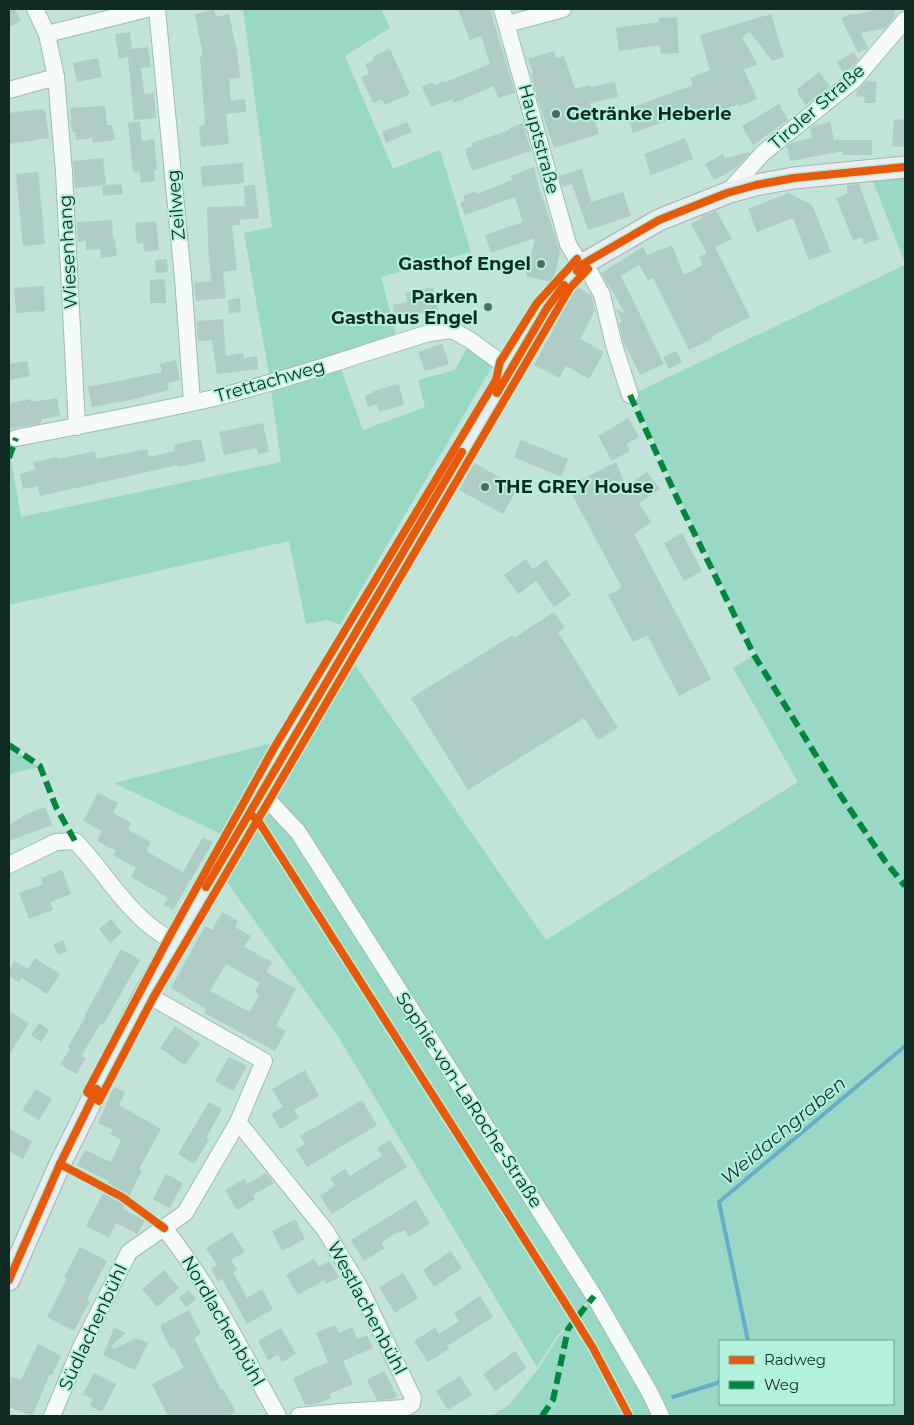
<svg xmlns="http://www.w3.org/2000/svg" width="914" height="1425" font-family="Montserrat,sans-serif">
  <style>
    .green { fill: #99d8c5; fill-rule: evenodd }
    .lines { fill: none; stroke-linecap: round; stroke-linejoin: round }
    .stream { stroke: #64aec8; stroke-width: 4 }
    .building { fill: #afccc6; fill-rule: evenodd }
    .minor-casing { stroke: #a0bbb3; stroke-width: 18 }
    .major-casing { stroke: #a3b2b6; stroke-width: 23 }
    .minor { stroke: #f6fbf9; stroke-width: 16 }
    .major { stroke: #eaeef2; stroke-width: 21 }
    .quiet { stroke: #00873e; stroke-width: 6; stroke-dasharray: 12 6; stroke-linecap: butt }
    .cycleway-casing { stroke: #b2f2dd; stroke-width: 11 }
    .cycleway { stroke: #e8590c; stroke-width: 8 }
    .poi-dot { fill: #4e6b62; stroke: #b2f2dd; stroke-width: 2 }
    .labels { text-anchor: middle; stroke-width: 4; stroke-linejoin: round; paint-order: stroke }
    .street-label { font-size: 18px; fill: #102b23; stroke: #b2f2dd }
    .poi-label { font-size: 18px; font-weight: bold; fill: #102b23; stroke: #b2f2dd; text-anchor: start }
    .water-label { font-size: 19px; font-style: italic; fill: #1c313b; stroke: #b2f2dd }
  </style>
  <rect width="100%" height="100%" fill="#c1e3d8"/>
  <g class="green">
    <path d="M243 9H381L390 28 345 56 393 169 440 150 471 252 381 277 397 338 270 379 244 233 272 227Z"/>
    <path d="M905 172V263L870 174Z"/>
    <path d="M905 265V1416H667L273 799 353 662 546 940 798 782 733 668 756 654 679 497 633 394ZM720 1341H893V1404H720Z"/>
    <path d="M469 345 496 360 340 625 327 620 306 624 289 541 9 605V449L21 517 281 462 271 388 340 366 363 430 425 407 418 380 455 370Z"/>
    <path d="M273 743 223 835 114 783Z"/>
    <path d="M9 746 39 767 9 774Z"/>
    <path d="M268 807 294 834 590 1298 575 1317 260 820Z"/>
    <path d="M258 824 425 1084 574 1319 555 1338 537 1367 339 1038 224 878Z"/>
    <path d="M591 1300 655 1416H631L576 1319Z"/>
    <path d="M575 1320 628 1416H482L493 1415 509 1405 539 1368 557 1339Z"/>
  </g>
  <g class="lines">
    <g class="stream">
      <path d="M748 1341 719 1202 905 1046"/>
      <path d="M673 1397 720 1382"/>
    </g>
  </g>
  <g class="building">
    <path d="M9 9H15L21 21 9 27Z"/>
    <path d="M458 9H490L515 93 498 98 494 86 454 103 452 99 431 107 422 87 433 82 434 85 445 81 446 82 490 64 481 36 470 40Z"/>
    <path d="M881 9H894L895 16 885 28 861 33 868 48 858 53 841 18 851 14 852 15Z"/>
    <path d="M214 10 216 17 229 14 237 52 240 78 229 79 231 101 245 99 246 112 226 114 229 144 201 147 199 126 205 125 200 56H203L195 14Z"/>
    <path d="M771 14 784 57 772 61 750 32 742 37 758 65 744 69 757 99 739 106 738 104 706 117 702 108 633 133 625 110 693 85 690 78 710 70 700 35Z"/>
    <path d="M677 17 679 53 661 54 660 45 619 51 616 28 659 22V18Z"/>
    <path d="M130 32 132 49 148 47 151 67 141 68 144 94 154 93 156 118 134 120 128 57 119 59 115 34Z"/>
    <path d="M390 49 410 94 385 105 382 99 373 103 361 77 369 74 365 64 374 60 373 56Z"/>
    <path d="M554 51 556 58 564 56 575 89 590 85 591 87 615 82 618 97 590 103 599 134 554 148 537 98 531 74 533 73 528 59Z"/>
    <path d="M854 52 858 60 851 68 843 72 837 62Z"/>
    <path d="M98 58 102 77 77 82 73 63Z"/>
    <path d="M819 72 829 85V87L806 105 798 94 799 93 797 89Z"/>
    <path d="M866 81 877 82 875 103H864L865 97 856 96 857 91Z"/>
    <path d="M779 104 788 120 753 145 742 126Z"/>
    <path d="M105 106 107 125H112L115 140 93 143 92 138 76 140 75 132H72L70 108Z"/>
    <path d="M41 109 45 110 49 138 9 144V113Z"/>
    <path d="M894 119 905 120V147L892 146Z"/>
    <path d="M140 121 142 141 154 139 157 169 154 170 155 181 141 183 140 171 133 172 128 123Z"/>
    <path d="M407 122 412 132 386 143 382 132Z"/>
    <path d="M830 122 834 140H872V155H843V151L790 161 787 146 793 142 812 138 810 128 813 126Z"/>
    <path d="M523 123 531 151 472 171 465 149 473 146 471 143 510 130 509 128Z"/>
    <path d="M685 138 693 159 651 175 644 154Z"/>
    <path d="M751 152 736 168 714 180 705 164 723 154 725 158Z"/>
    <path d="M103 158 106 185 75 188 73 161Z"/>
    <path d="M243 163 244 183 202 187 201 166Z"/>
    <path d="M534 167 542 199 543 198 560 252 554 279 551 282 526 276 535 238 491 253 485 235 523 222 515 197 465 215 460 203 465 201 463 196 475 191 476 194 512 180 511 176Z"/>
    <path d="M582 169 591 202 623 192 631 216 588 230 572 184 562 187 559 176Z"/>
    <path d="M38 172 45 244 23 246 16 174Z"/>
    <path d="M121 184 123 194 103 196 102 186Z"/>
    <path d="M859 184 879 239 864 244 862 237 853 240 836 198 847 194V185Z"/>
    <path d="M255 185 259 218 240 220V225H232L237 270 223 272 226 298 196 301 194 283 211 281 208 244 207 207 245 206 244 186Z"/>
    <path d="M789 193 812 205 831 252 809 260 793 218 757 232 748 209Z"/>
    <path d="M716 211 732 239 715 247 750 317 712 336 713 338 689 350 653 278 648 280 639 265 621 276 664 364 640 375 623 341 619 323 622 321 616 309 625 313 601 273 643 247 647 255 672 245 684 275 703 265 699 257 707 253 691 224 702 218V216Z"/>
    <path d="M112 220 113 239H115L117 256 101 258 100 249 86 250V241L78 242 77 222Z"/>
    <path d="M156 221 159 250 144 252 143 243 137 244 135 223Z"/>
    <path d="M167 259 168 272 156 273 155 260Z"/>
    <path d="M165 279 166 303H150V280Z"/>
    <path d="M44 286 45 311 16 313 14 288Z"/>
    <path d="M433 287 438 310 395 318 393 305 407 302 405 293Z"/>
    <path d="M578 288 591 295 595 310 580 339 604 352 589 379 566 366 559 378 534 365 570 298Z"/>
    <path d="M240 298 241 312 229 313 228 300Z"/>
    <path d="M223 319 226 356 243 353 244 358 257 356 258 369 217 374 212 340 198 341 197 321Z"/>
    <path d="M442 344 449 364 425 371 418 352Z"/>
    <path d="M676 351 682 362 669 369 663 357Z"/>
    <path d="M176 360 180 380 167 383 169 390 130 400 92 407 88 387 162 372 160 364Z"/>
    <path d="M27 361 30 376 9 380V364Z"/>
    <path d="M399 384 404 405 379 412 377 404 368 407 365 396 374 393 373 391Z"/>
    <path d="M57 398 60 416 41 419V423L9 429V403L31 399V402Z"/>
    <path d="M628 418 639 437 626 444 630 451 612 461 598 436Z"/>
    <path d="M263 423 269 452 258 454 257 448 224 455 219 432Z"/>
    <path d="M201 439 206 461 179 467 178 465 40 496 38 486 23 489 20 474 35 470 33 462 57 457 58 459 95 451 96 459 147 449 149 457 175 451 174 445Z"/>
    <path d="M521 440 568 459 561 477 514 457Z"/>
    <path d="M616 462 626 486 647 472 660 489 639 504 651 522 634 534 711 679 679 696 647 635 633 642 608 595 622 588 568 487Z"/>
    <path d="M474 463 518 487 503 514 459 490Z"/>
    <path d="M682 533 702 571 684 581 664 543Z"/>
    <path d="M526 559 533 569 546 560 571 595 554 607 536 581 518 594 504 575Z"/>
    <path d="M554 612 565 628 558 632 618 728 598 740 584 718 468 790 411 698 513 635 514 638Z"/>
    <path d="M98 793 118 803 113 813 131 823 128 830 151 842 146 851 183 872 203 837 213 842 173 910 164 905 168 898 131 877 136 868 113 855 116 851 97 841 102 831 83 821Z"/>
    <path d="M45 807 52 825 9 841V824L22 818V816Z"/>
    <path d="M62 870 71 894 50 902 53 910 29 919 19 893 43 884 41 878Z"/>
    <path d="M222 912 238 921 235 927 251 936 244 947 272 962 266 972 296 989 276 1026 286 1031 275 1051 204 1013 206 1009 171 988 205 926 212 930ZM226 964 260 983 255 992 259 995 250 1012 210 991Z"/>
    <path d="M111 919 122 933 110 943 99 929Z"/>
    <path d="M63 940 67 951 58 955 53 944Z"/>
    <path d="M121 949 140 960 103 1025 101 1023 81 1056 86 1058 76 1074 60 1064 70 1049 68 1047 86 1016 85 1015Z"/>
    <path d="M35 958 60 974 47 994 22 978 19 982 9 976V970L14 961 28 969Z"/>
    <path d="M9 1011 29 1023 9 1055Z"/>
    <path d="M39 1023 49 1030 41 1042 31 1035Z"/>
    <path d="M175 1026 200 1043 185 1065 160 1048Z"/>
    <path d="M229 1057 247 1066 233 1091 215 1081Z"/>
    <path d="M305 1070 319 1096 294 1110 299 1118 280 1129 271 1114 283 1107 272 1089Z"/>
    <path d="M114 1087 125 1092 119 1105 161 1129 139 1169 142 1170 123 1209 145 1221 137 1234 116 1223 109 1238 86 1226 109 1181 77 1165 85 1150 111 1162 121 1140 110 1134 113 1130 98 1123Z"/>
    <path d="M36 1089 52 1099 39 1120 22 1110Z"/>
    <path d="M362 1100 377 1125 307 1167 296 1150 305 1144 300 1136Z"/>
    <path d="M209 1102 222 1109 206 1138 209 1140 194 1164 178 1154Z"/>
    <path d="M9 1129 32 1141 23 1159 9 1151Z"/>
    <path d="M390 1140 407 1167 332 1214 320 1196 335 1186 330 1178 345 1169 350 1176 382 1156 377 1148Z"/>
    <path d="M266 1173 274 1183 253 1195 255 1199 237 1210 225 1190 244 1179 247 1184Z"/>
    <path d="M166 1174 183 1183 170 1208 153 1199Z"/>
    <path d="M416 1200 430 1224 409 1237 405 1230 399 1233 398 1232 383 1241 382 1244 385 1248 364 1261 351 1240Z"/>
    <path d="M295 1219 305 1239 282 1251 272 1231Z"/>
    <path d="M232 1232 245 1252 231 1260 237 1270 233 1272 247 1298 262 1289 273 1309 247 1324 222 1279 218 1281 211 1269 217 1265 206 1248Z"/>
    <path d="M80 1247 107 1261 87 1299 90 1301 74 1331 47 1317 67 1279 64 1277Z"/>
    <path d="M451 1251 462 1268 434 1287 423 1270Z"/>
    <path d="M314 1259 319 1267 329 1261 339 1277 326 1284 324 1280 298 1295 286 1275Z"/>
    <path d="M164 1270 179 1288 157 1307 142 1289Z"/>
    <path d="M403 1273 418 1298 395 1313 379 1287Z"/>
    <path d="M189 1290 196 1299 186 1307 179 1298Z"/>
    <path d="M480 1296 493 1317 447 1346 449 1349 428 1362 414 1341 435 1328 439 1334 459 1321 454 1313Z"/>
    <path d="M189 1310 201 1334 194 1338 221 1390 223 1389 236 1412 227 1416H168L152 1384 184 1368 174 1348 171 1349 161 1329V1325Z"/>
    <path d="M335 1325 339 1333 352 1327 357 1339 367 1335 373 1348 343 1361 353 1384 329 1394 331 1398 317 1404 305 1405 293 1378 328 1362 316 1333Z"/>
    <path d="M114 1328 126 1333 111 1346 114 1349 136 1338 148 1343 135 1370 103 1355Z"/>
    <path d="M281 1328 296 1354 282 1362 278 1355 268 1360 258 1341Z"/>
    <path d="M38 1344 61 1356 52 1375 50 1374 32 1416 9 1407V1387L12 1377 21 1380Z"/>
    <path d="M515 1351 527 1368 495 1391 483 1374Z"/>
    <path d="M384 1371 397 1396 392 1399 377 1400 367 1380Z"/>
    <path d="M94 1373 116 1384 102 1412 90 1406 93 1399 83 1394Z"/>
    <path d="M460 1376 472 1395 448 1410 436 1391Z"/>
  </g>
  <g class="lines">
    <g class="minor-casing">
      <g id="minor">
        <path d="M157 9 183 278 192 402"/>
        <path d="M502 9 568 244 577 259 588 269 602 295 614 345 630 395"/>
        <path d="M507 24 563 9"/>
        <path d="M47 34 147 9"/>
        <path d="M56 77 64 172 77 427"/>
        <path d="M9 90 56 77 47 34 35 9"/>
        <path d="M727 193 763 153 854 80 905 20"/>
        <path d="M16 438C82 425 148 413 214 398 287 380 357 355 429 333L452 330 470 340 500 362 512 367"/>
        <path d="M260 796 269 801 298 832 594 1296 650 1393 661 1416"/>
        <path d="M9 865 56 842 75 841C97 863 113 890 135 912 146 924 160 934 174 942"/>
        <path d="M238 1122 325 1230 359 1286 413 1398 412 1404 405 1408 341 1412 299 1416"/>
        <path d="M164 1228C210 1285 242 1352 278 1416"/>
        <path d="M52 1416 81 1347 129 1252 185 1213 238 1122 264 1061 153 998 144 995"/>
      </g>
    </g>
    <g class="major-casing">
      <path id="major" d="M9 1280 60 1164 144 995 217 868 547 308 563 287 583 264 659 220 727 193 756 185 794 178 905 167"/>
    </g>
    <use href="#minor" class="minor"/>
    <use href="#major" class="major"/>
    <g class="quiet">
      <path d="M630 395 677 498 754 655 843 799 885 861 905 886"/>
      <path d="M9 458 16 438"/>
      <path d="M9 745 40 766 56 807 75 841"/>
      <path d="M542 1416 553 1400 568 1329 594 1296"/>
    </g>
    <g class="cycleway-casing">
      <g id="cycleway">
        <path d="M577 259 537 303 500 362 496 380 274 748 168 939 87 1092 99 1101 153 998 570 288 588 269"/>
        <path d="M577 271 583 264 659 220 727 193 756 185 794 178 905 167"/>
        <path d="M497 393 547 308 564 285"/>
        <path d="M252 816 257 819 565 1303 593 1348 629 1416"/>
        <path d="M206 887 462 452"/>
        <path d="M60 1164 122 1197 164 1228"/>
        <path d="M9 1280 60 1164 97 1089"/>
      </g>
    </g>
    <use href="#cycleway" class="cycleway"/>
  </g>
  <g class="poi-dot">
    <circle cx="556" cy="114" r="5"/>
    <circle cx="541" cy="264" r="5"/>
    <circle cx="488" cy="307" r="5"/>
    <circle cx="485" cy="487" r="5"/>
  </g>
  <g class="labels">
    <g class="street-label">
      <text transform="translate(817 107) rotate(-41)" y="6">Tiroler Straße</text>
      <text transform="translate(539 139) rotate(75)" y="6">Hauptstraße</text>
      <text transform="translate(176 205) rotate(-95)" y="6">Zeilweg</text>
      <text transform="translate(68 252) rotate(-93)" y="6">Wiesenhang</text>
      <text transform="translate(270 381) rotate(-16)" y="6">Trettachweg</text>
      <text transform="translate(469 1100) rotate(57)" y="6">Sophie-von-LaRoche-Straße</text>
      <text transform="translate(367 1308) rotate(62)" y="6">Westlachenbühl</text>
      <text transform="translate(223 1321) rotate(60)" y="6">Nordlachenbühl</text>
      <text transform="translate(93 1327) rotate(-65)" y="6">Südlachenbühl</text>
    </g>
    <g class="poi-label">
      <text x="566" y="120">Getränke Heberle</text>
      <text x="531" y="270" text-anchor="end">Gasthof Engel</text>
      <text x="478" y="303" text-anchor="end">Parken<tspan x="478" dy="21">Gasthaus Engel</tspan></text>
      <text x="495" y="493">THE GREY House</text>
    </g>
    <g class="water-label">
      <text transform="translate(783 1130) rotate(-40)" y="7">Weidachgraben</text>
    </g>
  </g>
  <rect width="914" height="1425" fill="none" stroke="#102b23" stroke-width="20"/>
  <rect x="719" y="1340" width="175" height="65" fill="#b2f2dd" stroke="#71a293"/>
  <rect x="729" y="1356" width="25" height="8" fill="#e8590c" stroke="#71a293"/>
  <text x="764" y="1365" font-size="15" fill="#102b23">Radweg</text>
  <rect x="729" y="1381" width="25" height="8" fill="#00873e" stroke="#71a293"/>
  <text x="764" y="1390" font-size="15" fill="#102b23">Weg</text>
</svg>
